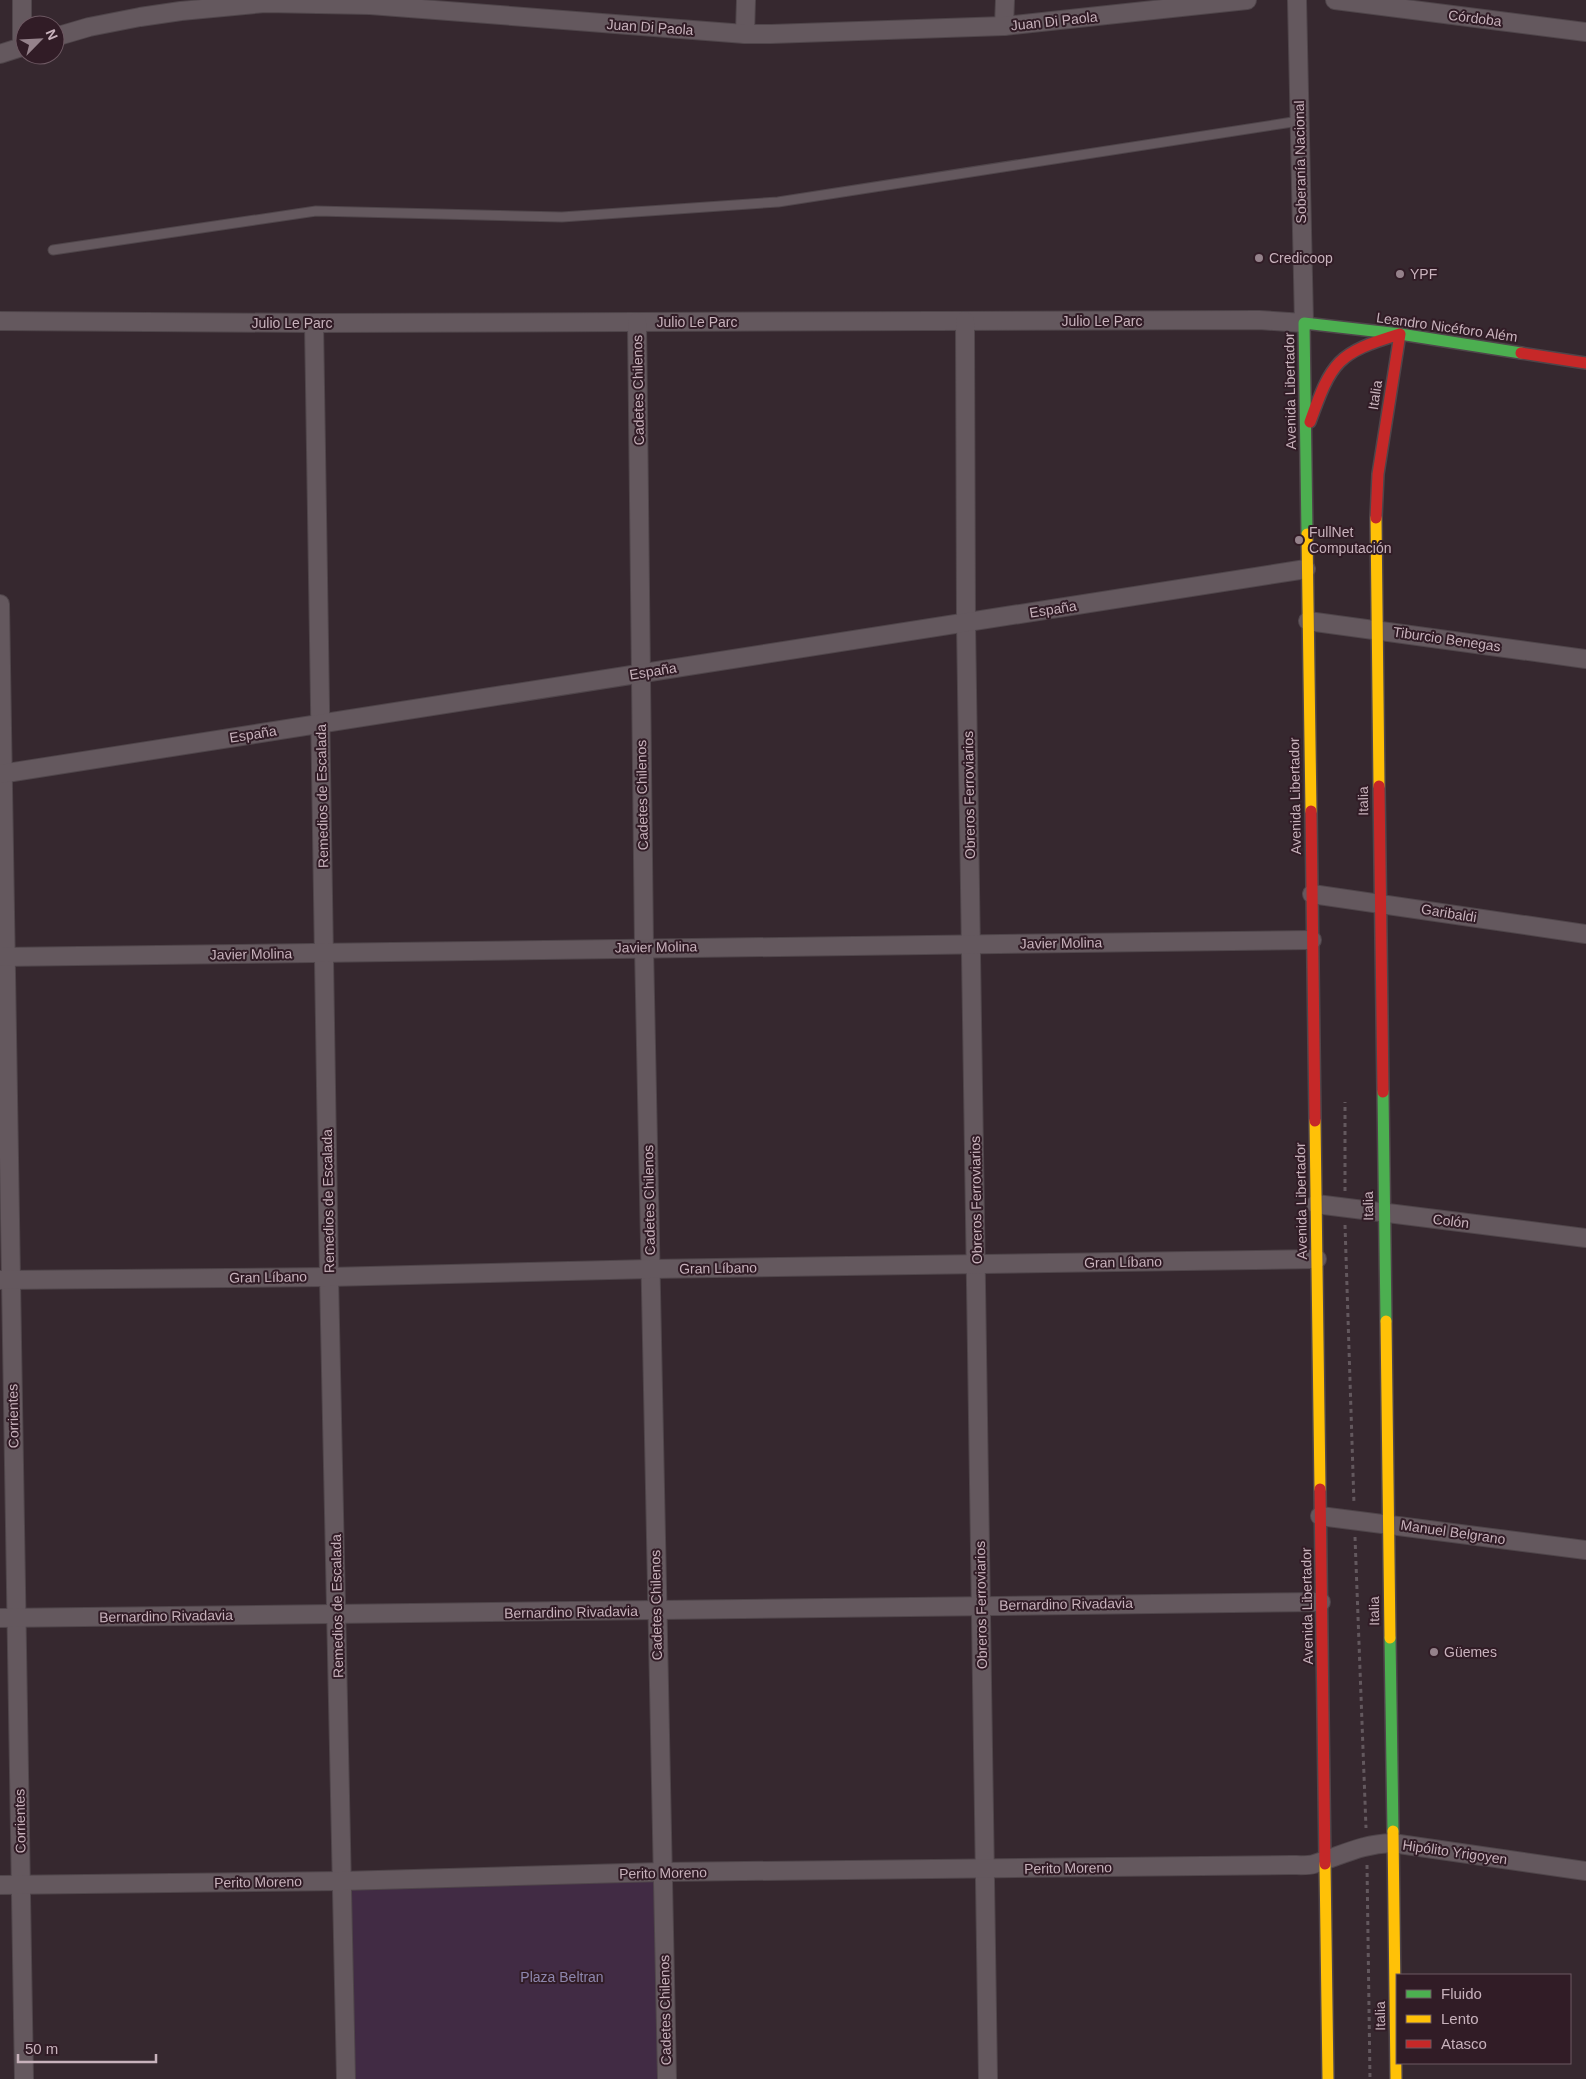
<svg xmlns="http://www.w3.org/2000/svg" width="1586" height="2079" font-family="Arial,sans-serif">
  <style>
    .green { fill: #412b44 }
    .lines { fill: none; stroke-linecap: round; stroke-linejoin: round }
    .lane-casing { stroke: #4f454a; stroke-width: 11 }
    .street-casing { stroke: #4f454a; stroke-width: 20 }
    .fast-casing { stroke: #4f454a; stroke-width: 14 }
    .slow-casing { stroke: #4f454a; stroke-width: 14 }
    .jam-casing { stroke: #4f454a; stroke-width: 14 }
    .path { stroke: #63585e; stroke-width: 3; stroke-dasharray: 4 4; stroke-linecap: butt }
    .lane { stroke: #64585e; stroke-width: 9 }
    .street { stroke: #64585e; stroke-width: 18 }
    .fast { stroke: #4caf50; stroke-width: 11 }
    .slow { stroke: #ffc107; stroke-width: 11 }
    .jam { stroke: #c62828; stroke-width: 11 }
    .poi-dot { fill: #95828b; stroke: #311c26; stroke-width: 2 }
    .labels { text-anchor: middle; stroke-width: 4; stroke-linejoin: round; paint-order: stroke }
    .street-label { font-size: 14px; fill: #c8b2bc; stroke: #311c26 }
    .poi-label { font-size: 14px; fill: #c8b2bc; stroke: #311c26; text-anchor: start }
    .park-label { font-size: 14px; fill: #8d86ad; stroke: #311c26 }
  </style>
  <rect width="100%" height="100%" fill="#36282f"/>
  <path class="green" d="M662 1872 667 2079H346L342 1881Z"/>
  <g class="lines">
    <g class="lane-casing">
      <path id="lane" d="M53 250 316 211 562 217 778 202 1299 121"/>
    </g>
    <g class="street-casing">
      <g id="street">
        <path d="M1335 0 1586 32"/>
        <path d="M1004 26 1005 0"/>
        <path d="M745 34 746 0"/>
        <path d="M55 37 89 27 140 17 181 11 265 3 370 5 745 34H771L1004 26 1247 0"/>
        <path d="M22 47V0"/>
        <path d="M0 54 25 46"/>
        <path d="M0 321 314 323 1259 320 1304 323 1297 0"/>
        <path d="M965 321 966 623 988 2079"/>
        <path d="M637 322 644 947 667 2079"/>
        <path d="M314 323 329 1277 346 2079"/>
        <path d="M0 604 24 2079"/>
        <path d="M1308 621 1586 659"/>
        <path d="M0 774 1306 569"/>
        <path d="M1312 894 1586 934"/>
        <path d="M0 957 1312 940"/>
        <path d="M1316 1204 1586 1238"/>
        <path d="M0 1280 329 1277 650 1269 1317 1259"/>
        <path d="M1320 1516 1586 1550"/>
        <path d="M0 1618 1321 1602"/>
        <path d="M0 1885 342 1881 662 1872 1291 1865C1298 1865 1307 1866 1314 1864 1343 1855 1361 1844 1392 1843L1586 1871"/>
      </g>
    </g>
    <g class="fast-casing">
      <g id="fast">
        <path d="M1307 534 1304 323 1400 334 1521 353"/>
        <path d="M1383 1092 1386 1321"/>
        <path d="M1390 1638 1393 1831"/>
      </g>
    </g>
    <g class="slow-casing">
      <g id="slow">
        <path d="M1376 518 1379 786"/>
        <path d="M1307 534 1311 811"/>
        <path d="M1315 1121 1320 1489"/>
        <path d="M1386 1321 1390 1638"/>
        <path d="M1393 1831 1396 2079"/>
        <path d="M1325 1864 1328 2079"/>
      </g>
    </g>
    <g class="jam-casing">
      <g id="jam">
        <path d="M1521 353 1586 363"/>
        <path d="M1310 422C1332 361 1337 353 1400 334L1378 474 1376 518"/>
        <path d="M1379 786 1383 1092"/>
        <path d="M1311 811 1315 1121"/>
        <path d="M1320 1489 1325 1864"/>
      </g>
    </g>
    <g class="path">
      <path d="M1345 1191V1102"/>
      <path d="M1345 1225 1354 1504"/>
      <path d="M1355 1537 1366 1828"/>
      <path d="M1367 1865 1370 2079"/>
    </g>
    <use href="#lane" class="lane"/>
    <use href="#street" class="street"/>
    <use href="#fast" class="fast"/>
    <use href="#slow" class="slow"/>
    <use href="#jam" class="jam"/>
  </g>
  <g class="poi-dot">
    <circle cx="1259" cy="258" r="5"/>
    <circle cx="1400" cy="274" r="5"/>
    <circle cx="1299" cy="540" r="5"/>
    <circle cx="1434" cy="1652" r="5"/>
  </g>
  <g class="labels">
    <g class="street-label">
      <text transform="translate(1475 18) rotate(7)" y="5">Córdoba</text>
      <text transform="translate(1054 21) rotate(-6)" y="5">Juan Di Paola</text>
      <text transform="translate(650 27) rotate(4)" y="5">Juan Di Paola</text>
      <text transform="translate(1300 162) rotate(-91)" y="5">Soberanía Nacional</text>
      <text x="1102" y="326">Julio Le Parc</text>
      <text x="697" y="327">Julio Le Parc</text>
      <text x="292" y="328">Julio Le Parc</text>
      <text transform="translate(1447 327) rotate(8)" y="5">Leandro Nicéforo Além</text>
      <text transform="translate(638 390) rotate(-91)" y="5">Cadetes Chilenos</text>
      <text transform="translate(1290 391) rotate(-91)" y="5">Avenida Libertador</text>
      <text transform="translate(1375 395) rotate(-81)" y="5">Italia</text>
      <text transform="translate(1053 609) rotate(-9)" y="5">España</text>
      <text transform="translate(1447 639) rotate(8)" y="5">Tiburcio Benegas</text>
      <text transform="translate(653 671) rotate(-9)" y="5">España</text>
      <text transform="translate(253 734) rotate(-9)" y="5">España</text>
      <text transform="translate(642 795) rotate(-91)" y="5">Cadetes Chilenos</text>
      <text transform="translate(969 795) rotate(-91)" y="5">Obreros Ferroviarios</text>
      <text transform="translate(322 796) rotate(-91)" y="5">Remedios de Escalada</text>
      <text transform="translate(1295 796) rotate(-91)" y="5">Avenida Libertador</text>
      <text transform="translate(1363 801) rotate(-91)" y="5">Italia</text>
      <text transform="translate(1449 913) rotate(9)" y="5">Garibaldi</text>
      <text transform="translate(1061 943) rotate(-1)" y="5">Javier Molina</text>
      <text transform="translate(656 947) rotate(-1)" y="5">Javier Molina</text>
      <text transform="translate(251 954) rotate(-1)" y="5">Javier Molina</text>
      <text transform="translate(649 1200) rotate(-91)" y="5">Cadetes Chilenos</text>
      <text transform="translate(976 1200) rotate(-91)" y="5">Obreros Ferroviarios</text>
      <text transform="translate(328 1201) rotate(-91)" y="5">Remedios de Escalada</text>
      <text transform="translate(1301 1201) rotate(-91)" y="5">Avenida Libertador</text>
      <text transform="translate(1368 1206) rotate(-91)" y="5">Italia</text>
      <text transform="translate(1451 1221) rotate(7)" y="5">Colón</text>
      <text transform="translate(1123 1262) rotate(-1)" y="5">Gran Líbano</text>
      <text transform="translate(718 1268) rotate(-1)" y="5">Gran Líbano</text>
      <text transform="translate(268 1277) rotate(-1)" y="5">Gran Líbano</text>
      <text transform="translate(13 1416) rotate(-91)" y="5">Corrientes</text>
      <text transform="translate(1453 1532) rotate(8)" y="5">Manuel Belgrano</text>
      <text transform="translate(1066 1604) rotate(-1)" y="5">Bernardino Rivadavia</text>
      <text transform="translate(656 1605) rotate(-91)" y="5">Cadetes Chilenos</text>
      <text transform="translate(981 1605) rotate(-91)" y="5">Obreros Ferroviarios</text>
      <text transform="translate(337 1606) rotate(-91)" y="5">Remedios de Escalada</text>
      <text transform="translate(1307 1606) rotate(-91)" y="5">Avenida Libertador</text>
      <text transform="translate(1374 1611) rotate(-91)" y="5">Italia</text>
      <text transform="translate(571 1612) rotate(-1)" y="5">Bernardino Rivadavia</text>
      <text transform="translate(166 1616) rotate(-1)" y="5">Bernardino Rivadavia</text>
      <text transform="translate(20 1821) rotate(-91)" y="5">Corrientes</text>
      <text transform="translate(1455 1852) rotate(8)" y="5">Hipólito Yrigoyen</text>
      <text transform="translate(1068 1868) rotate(-1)" y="5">Perito Moreno</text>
      <text transform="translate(663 1873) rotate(-1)" y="5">Perito Moreno</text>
      <text transform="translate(258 1882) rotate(-1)" y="5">Perito Moreno</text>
      <text transform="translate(665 2010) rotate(-91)" y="5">Cadetes Chilenos</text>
      <text transform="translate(1380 2016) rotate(-91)" y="5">Italia</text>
    </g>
    <g class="poi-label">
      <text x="1269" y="263">Credicoop</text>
      <text x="1410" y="279">YPF</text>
      <text x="1309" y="537">FullNet<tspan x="1309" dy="16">Computación</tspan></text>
      <text x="1444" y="1657">Güemes</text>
    </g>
    <g class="park-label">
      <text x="562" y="1982">Plaza Beltran</text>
    </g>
  </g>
  <rect x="1396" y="1974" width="175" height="90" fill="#311c26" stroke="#6d5862"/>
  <rect x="1406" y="1990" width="25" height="8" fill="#4caf50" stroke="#6d5862"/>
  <text x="1441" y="1999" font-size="15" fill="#c8b2bc">Fluido</text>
  <rect x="1406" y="2015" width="25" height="8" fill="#ffc107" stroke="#6d5862"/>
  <text x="1441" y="2024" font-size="15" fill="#c8b2bc">Lento</text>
  <rect x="1406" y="2040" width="25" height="8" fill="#c62828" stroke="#6d5862"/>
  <text x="1441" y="2049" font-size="15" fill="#c8b2bc">Atasco</text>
  <g transform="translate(40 40) rotate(66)"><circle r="24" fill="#311c26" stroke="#6d5862"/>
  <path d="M0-4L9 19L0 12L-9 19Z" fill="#95828b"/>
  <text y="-8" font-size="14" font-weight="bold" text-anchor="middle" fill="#c8b2bc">N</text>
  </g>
  <path d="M18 2054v8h138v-8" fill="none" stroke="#c8b2bc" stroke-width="2.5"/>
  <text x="25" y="2054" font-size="15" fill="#c8b2bc" stroke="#311c26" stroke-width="4" paint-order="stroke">50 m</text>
</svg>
